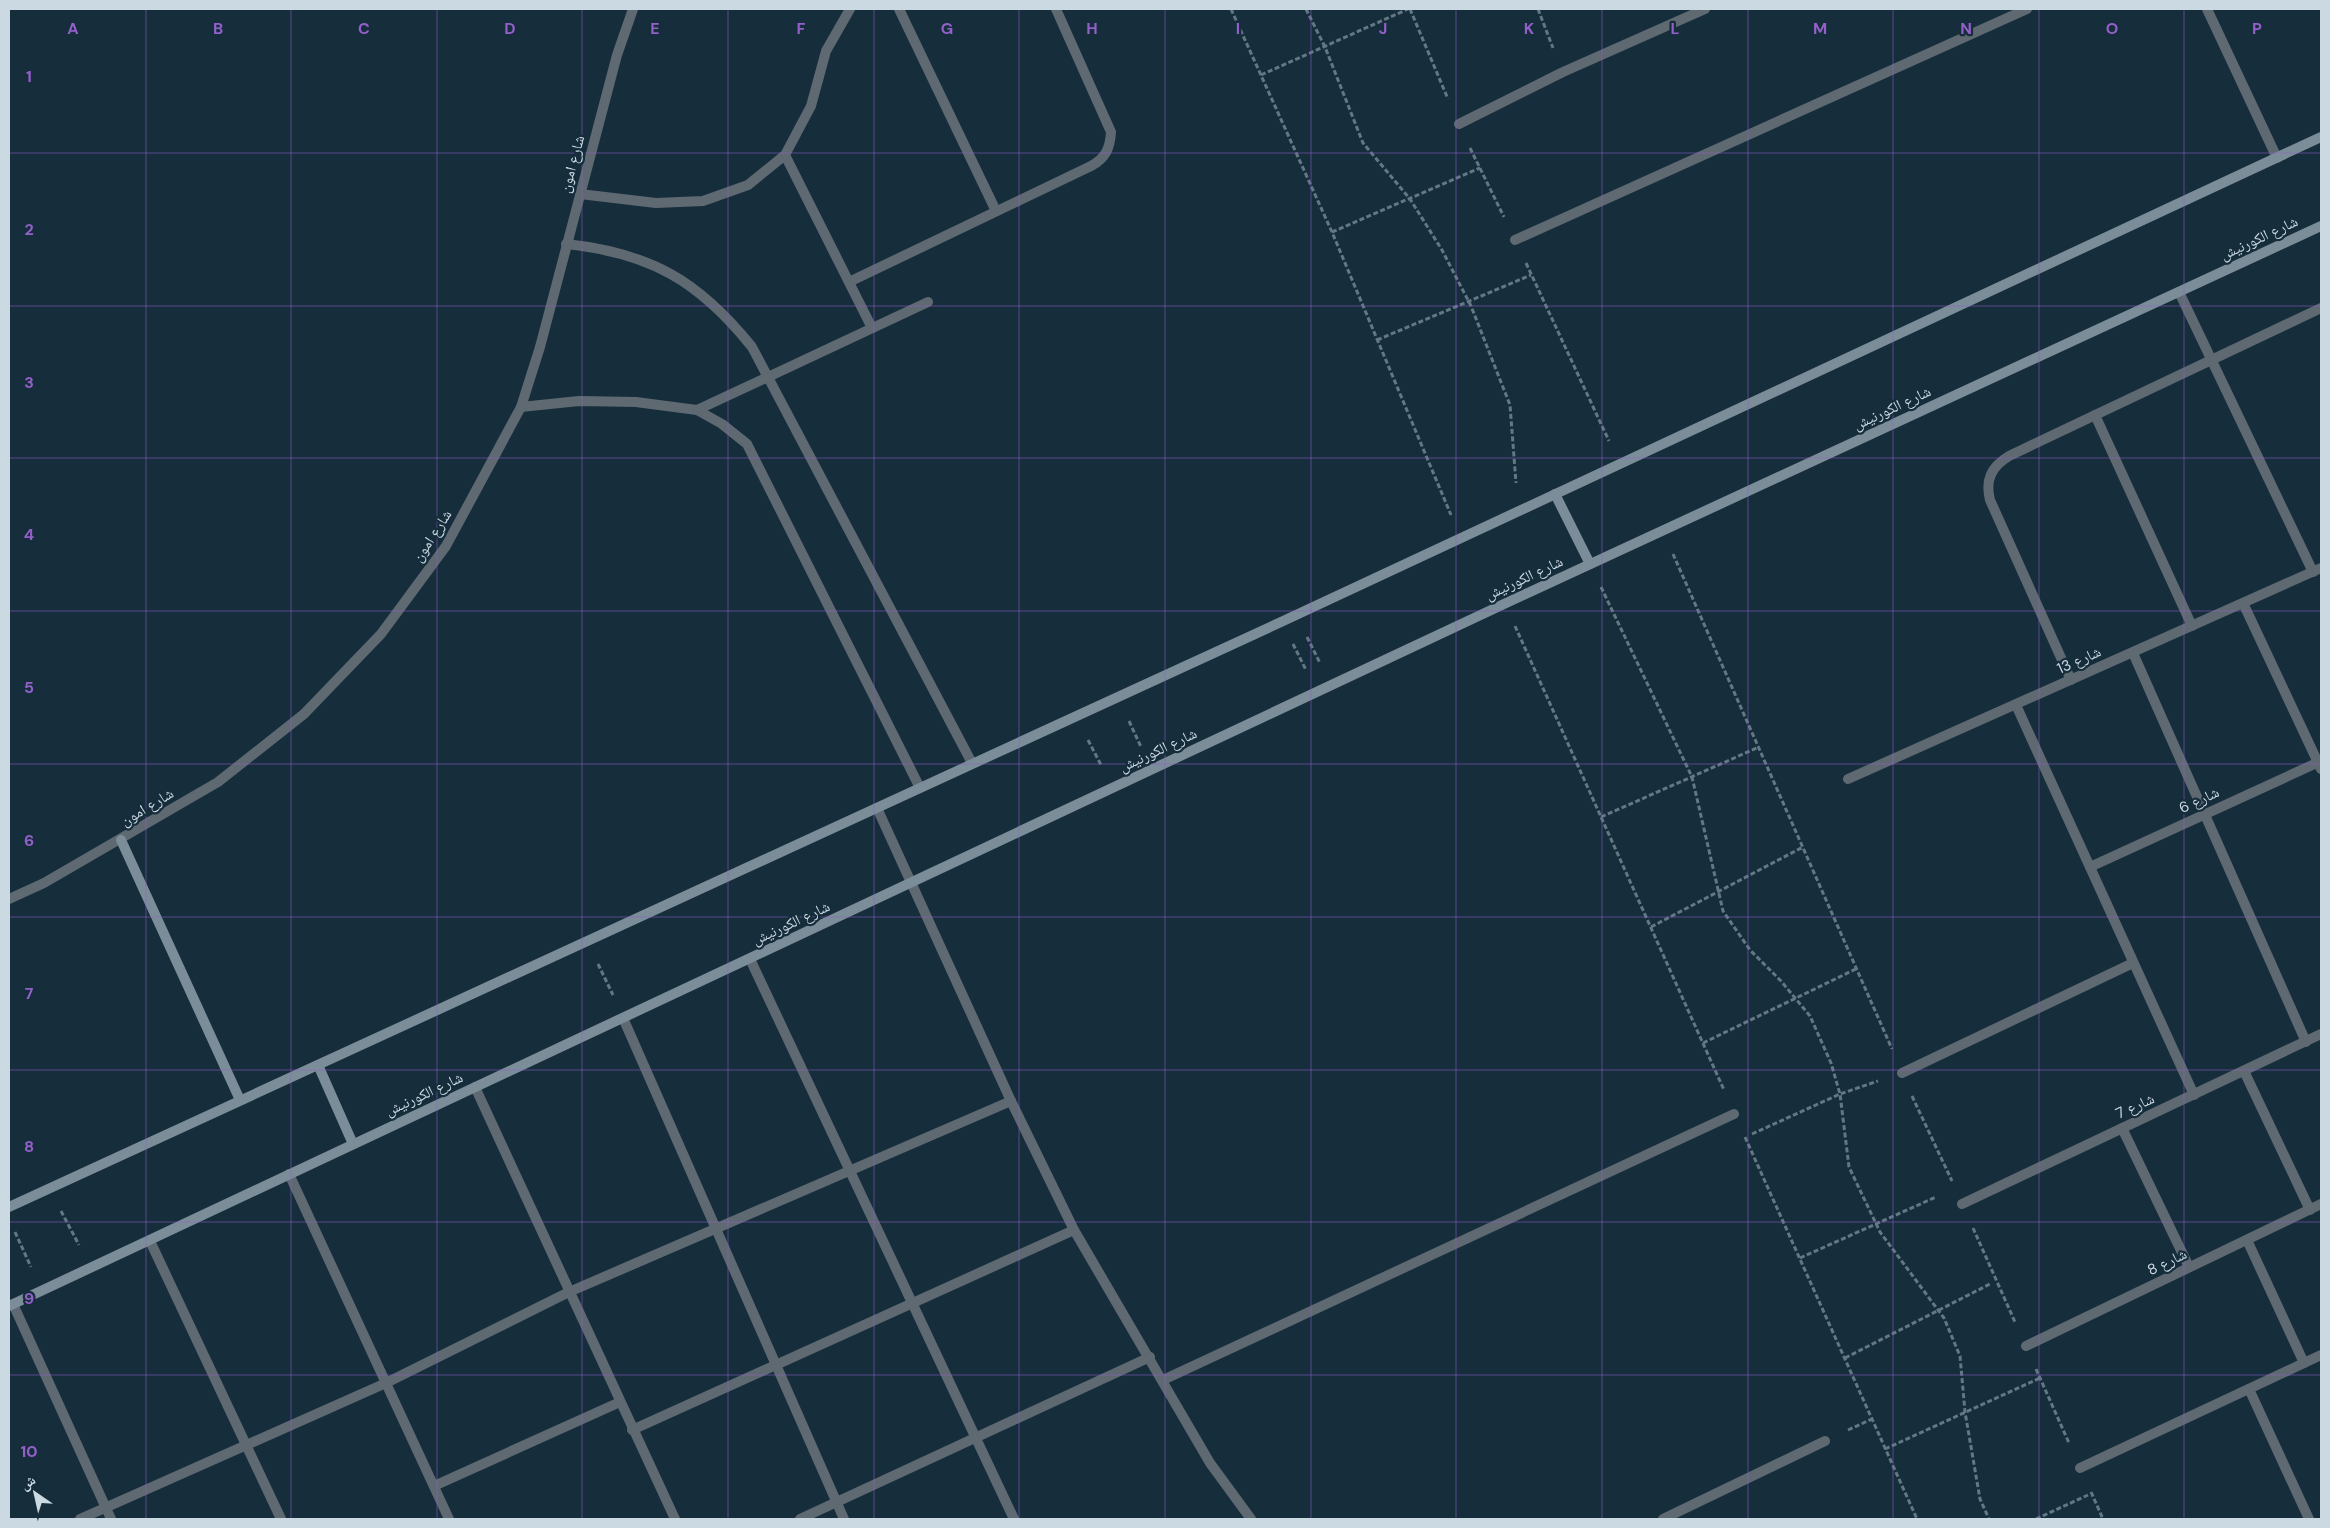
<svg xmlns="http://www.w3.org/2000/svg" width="2330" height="1528" font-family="'DM Sans','Noto Naskh Arabic',sans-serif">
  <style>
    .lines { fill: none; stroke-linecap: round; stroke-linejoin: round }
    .path { stroke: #637784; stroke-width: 3; stroke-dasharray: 5 2.5; stroke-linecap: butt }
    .service { stroke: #5e6971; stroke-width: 10 }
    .minor { stroke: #5e6971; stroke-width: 10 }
    .secondary { stroke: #7b8d98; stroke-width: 10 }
    .grid { fill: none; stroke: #9360ca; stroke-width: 1; stroke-opacity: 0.55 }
    .labels { text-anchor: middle; stroke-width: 4.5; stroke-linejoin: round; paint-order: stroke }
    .street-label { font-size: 15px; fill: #cbd9e3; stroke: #162d3c }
    .grid-label { font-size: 16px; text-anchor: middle; font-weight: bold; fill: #9360ca; stroke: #162d3c; stroke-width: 4.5; stroke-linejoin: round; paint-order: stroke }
  </style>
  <rect width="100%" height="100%" fill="#162d3c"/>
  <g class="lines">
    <g class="path">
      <path d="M1231 9 1332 232 1451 515"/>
      <path d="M1306 9 1325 47 1363 143 1410 199 1442 250 1471 306 1510 405 1516 483"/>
      <path d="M1410 9 1448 99"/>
      <path d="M1538 9 1553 48"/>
      <path d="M1261 75 1408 9"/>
      <path d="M1470 148 1504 217"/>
      <path d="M1332 232 1480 168"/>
      <path d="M1526 263 1609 441"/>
      <path d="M1377 340 1531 275"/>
      <path d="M1673 554 1892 1049"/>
      <path d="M1601 587 1692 777 1723 911 1750 950 1781 981 1810 1016 1831 1063 1840 1094 1849 1167 1880 1232 1944 1318 1960 1356 1965 1412 1980 1499 1989 1519"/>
      <path d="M1515 626 1724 1090"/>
      <path d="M1307 637 1320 663"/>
      <path d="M1293 644 1306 670"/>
      <path d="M1129 721 1141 747"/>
      <path d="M1088 740 1101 765"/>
      <path d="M1601 817 1759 747"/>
      <path d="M1651 927 1803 847"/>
      <path d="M598 964 613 995"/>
      <path d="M1703 1043 1858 968"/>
      <path d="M1912 1096 1952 1181"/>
      <path d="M1752 1134 1840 1094 1878 1081"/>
      <path d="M1745 1137 1917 1519"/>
      <path d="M61 1211 79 1245"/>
      <path d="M1973 1228 2015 1322"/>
      <path d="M15 1232 31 1267"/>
      <path d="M1800 1258 1936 1197"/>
      <path d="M1845 1358 1990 1284"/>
      <path d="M2036 1369 2069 1443"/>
      <path d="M1848 1430 1872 1419"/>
      <path d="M1885 1449 2040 1378"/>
      <path d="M2091 1492 2103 1519"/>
      <path d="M2036 1519 2088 1495"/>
    </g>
    <g class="service">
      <path d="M899 9 996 211"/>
      <path d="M1459 124 1563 72 1705 9"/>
      <path d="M785 155 872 328"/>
      <path d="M580 194 656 203 703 201 748 185 785 155 811 106 826 51 850 9"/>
      <path d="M1515 240 2027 9"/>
      <path d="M849 282 1091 166C1106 158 1110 148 1111 132L1056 9"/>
      <path d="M768 377 928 302"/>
      <path d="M1163 1380 1734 1114"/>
    </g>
    <g class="minor">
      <path d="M2207 9 2277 158"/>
      <path d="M566 244C651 253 699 281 752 347L972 763"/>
      <path d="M2179 292 2313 572"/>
      <path d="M521 407 579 401 636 402 697 410 722 424 747 444 919 786"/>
      <path d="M697 410 768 377"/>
      <path d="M2095 415 2192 626"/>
      <path d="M2243 603 2321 769"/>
      <path d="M2133 653 2306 1042"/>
      <path d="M2071 680 1990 500C1985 480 1991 467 2009 456L2321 308"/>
      <path d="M2016 705 2194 1095"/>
      <path d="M1848 779 2321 568"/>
      <path d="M877 808 1011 1101 1074 1230 1210 1463 1251 1519"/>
      <path d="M2090 867 2321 761"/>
      <path d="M9 899 44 883 218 782 304 714 381 634 446 546 521 407 540 347 617 55 633 9"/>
      <path d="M750 959 1014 1519"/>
      <path d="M623 1018 844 1519"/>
      <path d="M2244 1071 2310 1210"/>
      <path d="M1902 1073 2133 963"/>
      <path d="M475 1087 675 1519"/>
      <path d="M2122 1128 2189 1267"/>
      <path d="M289 1174 449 1519"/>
      <path d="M1962 1204 2321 1034"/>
      <path d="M2247 1240 2304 1363"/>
      <path d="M150 1241 281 1519"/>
      <path d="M13 1304 111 1519"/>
      <path d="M2026 1346 2321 1204"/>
      <path d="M2249 1389 2309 1519"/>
      <path d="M632 1430 1074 1230"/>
      <path d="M2080 1468 2321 1355"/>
      <path d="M434 1486 620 1402"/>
      <path d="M80 1519 386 1383 569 1292 1011 1101"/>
      <path d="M800 1519 1150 1357"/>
      <path d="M1663 1519 1825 1441"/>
    </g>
    <g class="secondary">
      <path d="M1555 494 1590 564"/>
      <path d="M121 840 240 1100"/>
      <path d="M318 1065 353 1144"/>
      <path d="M9 1207 1281 622 2321 137"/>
      <path d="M9 1306 1504 604 2321 226"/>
    </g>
  </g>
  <path class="grid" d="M146 9V1519M291 9V1519M437 9V1519M582 9V1519M728 9V1519M874 9V1519M1019 9V1519M1165 9V1519M1311 9V1519M1456 9V1519M1602 9V1519M1748 9V1519M1893 9V1519M2039 9V1519M2184 9V1519M9 153H2321M9 306H2321M9 458H2321M9 611H2321M9 764H2321M9 917H2321M9 1070H2321M9 1222H2321M9 1375H2321"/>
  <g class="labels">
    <g class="street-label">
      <text transform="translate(572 164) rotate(-75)" y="5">شارع امون</text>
      <text transform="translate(2259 238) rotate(-25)" y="5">شارع الكورنيش</text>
      <text transform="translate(1892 408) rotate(-25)" y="5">شارع الكورنيش</text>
      <text transform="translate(432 536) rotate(-57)" y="5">شارع امون</text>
      <text transform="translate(1524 578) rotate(-25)" y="5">شارع الكورنيش</text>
      <text transform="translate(2079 660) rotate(-24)" y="5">شارع 13</text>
      <text transform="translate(1158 750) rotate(-25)" y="5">شارع الكورنيش</text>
      <text transform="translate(2199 800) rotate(-25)" y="5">شارع 6</text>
      <text transform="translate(147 807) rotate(-31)" y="5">شارع امون</text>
      <text transform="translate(791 923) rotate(-25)" y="5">شارع الكورنيش</text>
      <text transform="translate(424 1094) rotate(-25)" y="5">شارع الكورنيش</text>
      <text transform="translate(2135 1106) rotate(-25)" y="5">شارع 7</text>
      <text transform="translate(2167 1262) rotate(-26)" y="5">شارع 8</text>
    </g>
  </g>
  <g class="grid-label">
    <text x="73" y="34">A</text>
    <text x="218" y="34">B</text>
    <text x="364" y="34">C</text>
    <text x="510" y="34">D</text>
    <text x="655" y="34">E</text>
    <text x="801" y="34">F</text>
    <text x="947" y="34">G</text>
    <text x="1092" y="34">H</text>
    <text x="1238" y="34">I</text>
    <text x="1383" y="34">J</text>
    <text x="1529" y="34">K</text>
    <text x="1675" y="34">L</text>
    <text x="1820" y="34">M</text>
    <text x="1966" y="34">N</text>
    <text x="2112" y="34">O</text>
    <text x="2257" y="34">P</text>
    <text x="29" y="82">1</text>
    <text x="29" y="235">2</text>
    <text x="29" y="388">3</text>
    <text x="29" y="540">4</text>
    <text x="29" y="693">5</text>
    <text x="29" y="846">6</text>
    <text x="29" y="999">7</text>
    <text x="29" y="1152">8</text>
    <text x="29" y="1304">9</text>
    <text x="29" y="1457">10</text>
  </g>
  <rect width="2330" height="1528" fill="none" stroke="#cbd9e3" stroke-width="20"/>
  <g transform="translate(35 1493) rotate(326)" stroke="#162d3c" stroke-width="4" paint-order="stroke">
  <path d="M0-4L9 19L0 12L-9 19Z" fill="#cbd9e3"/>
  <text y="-8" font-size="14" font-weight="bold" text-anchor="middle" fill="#cbd9e3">ش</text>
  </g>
</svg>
